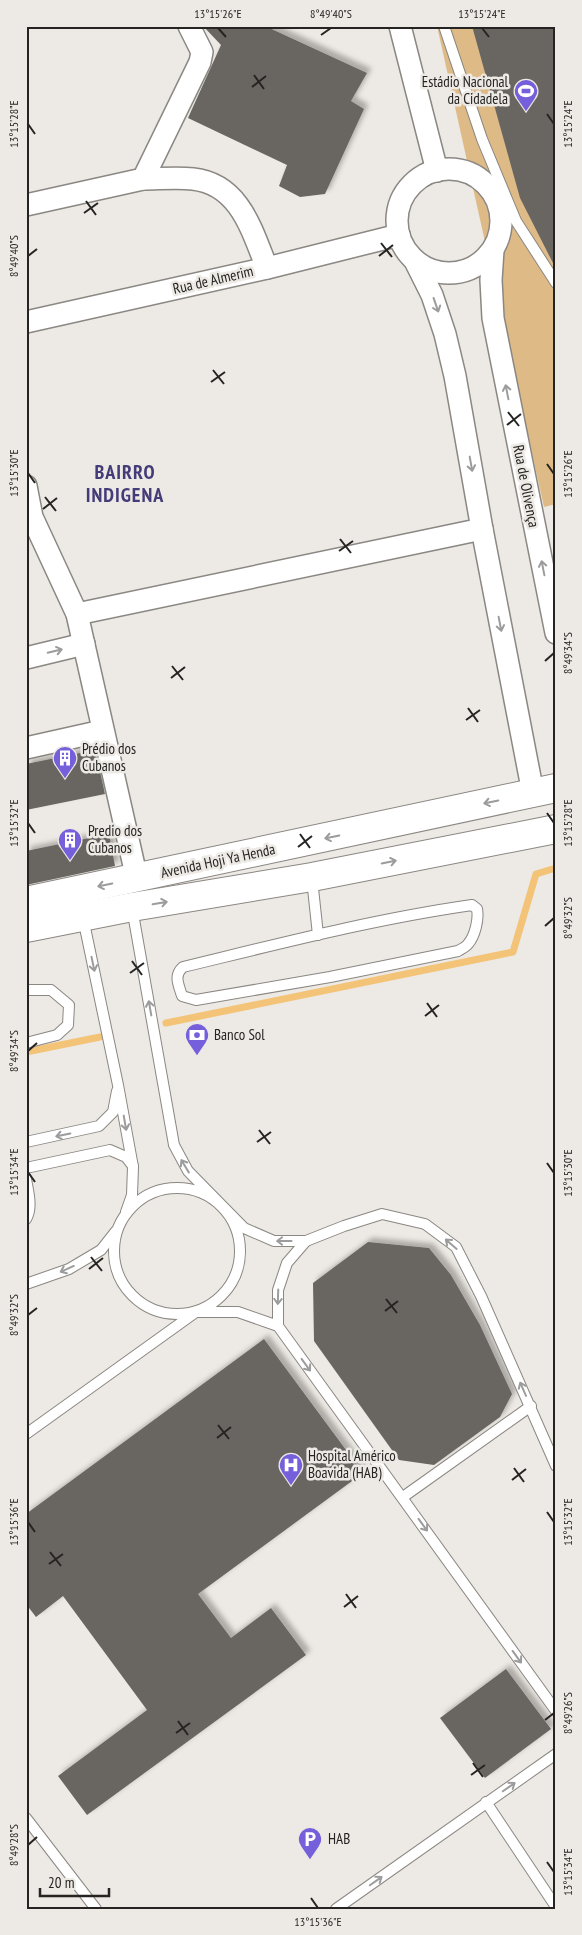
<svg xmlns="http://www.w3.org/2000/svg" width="582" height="1935" font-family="'PT Sans Narrow',sans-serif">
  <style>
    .green { fill: #debb86 }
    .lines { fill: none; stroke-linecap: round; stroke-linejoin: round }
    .stream { stroke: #f3c378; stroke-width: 7 }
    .building { fill: #696662; filter: url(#shadow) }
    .lane-casing { stroke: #8b8783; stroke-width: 12 }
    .street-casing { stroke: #8b8783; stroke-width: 24 }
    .secondary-casing { stroke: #8b8783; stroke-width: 30 }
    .lane { stroke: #fff; stroke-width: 10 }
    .street { stroke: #fff; stroke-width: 21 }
    .secondary { stroke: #fff; stroke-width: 28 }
    .oneway { stroke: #9d9c9c }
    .ticks { fill: none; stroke: #252422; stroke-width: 2 }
    .labels { text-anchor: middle; stroke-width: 5; stroke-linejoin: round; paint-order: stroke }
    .poi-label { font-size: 15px; fill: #252422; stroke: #ede9e4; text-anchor: start }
    .street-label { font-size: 15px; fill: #252422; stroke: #ede9e4 }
    .district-label { font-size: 20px; font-weight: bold; letter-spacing: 1px; fill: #443c78; stroke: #ede9e4 }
    .neatline { fill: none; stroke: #252422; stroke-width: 2 }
    .ticks-label { font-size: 12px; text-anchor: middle; fill: #252422 }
  </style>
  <defs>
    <filter id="shadow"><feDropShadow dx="4.5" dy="-4.5" stdDeviation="2.5" flood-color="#0004"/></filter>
  </defs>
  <rect width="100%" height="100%" fill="#ede9e4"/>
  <path class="green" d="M437 26H556V504L544 507Z"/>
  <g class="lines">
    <g class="stream">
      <path d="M166 1023 513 952 536 874 556 868"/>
      <path d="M26 1052 100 1037"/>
    </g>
  </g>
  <g class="building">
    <path d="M203 26H265L367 73 351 101 364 109 325 194 300 197 279 186 287 165 188 118 221 45Z"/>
    <path d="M472 26H556V269L520 198Z"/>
    <path d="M95 750 105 794 26 810V764Z"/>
    <path d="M109 834 115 866 26 885V851Z"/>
    <path d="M368 1242 429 1248 451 1275 480 1325 512 1394 500 1417 434 1465 399 1460 314 1341 313 1283Z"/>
    <path d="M264 1339 363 1473 198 1594 231 1638 271 1608 306 1655 87 1815 58 1776 147 1710 63 1596 36 1617 26 1604V1514Z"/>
    <path d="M506 1669 551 1729 485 1778 440 1718Z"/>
  </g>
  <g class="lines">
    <g class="lane-casing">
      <g id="lane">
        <path d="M444 26 482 139 516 221 556 283"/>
        <path d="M312 879 318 935"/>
        <path d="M472 905 477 909C479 919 475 936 468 944 466 947 461 949 458 951L330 977 196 1000 182 996C179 985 173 976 183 967 278 944 374 919 472 905Z"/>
        <path d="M132 908 174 1145 188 1171 244 1228 274 1241H306L344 1226 382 1214 425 1224 456 1247 481 1296 556 1466"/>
        <path d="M83 918 118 1085 133 1167 132 1195 126 1212"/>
        <path d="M26 990H51L69 1005 68 1025 57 1035 26 1043"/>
        <path d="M26 1142 99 1126 113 1112 117 1091"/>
        <path d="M26 1168 110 1150 126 1157 133 1166"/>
        <path d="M26 1179C28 1191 33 1208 26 1219"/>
        <circle cx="177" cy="1251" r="63"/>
        <path d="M26 1284 69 1269 101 1250 116 1231"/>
        <path d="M278 1326V1290L287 1263 306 1241"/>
        <path d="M26 1434 196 1312H238L278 1326 556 1711"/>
        <path d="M403 1497 531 1406"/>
        <path d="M486 1802 556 1907"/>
        <path d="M26 1818 96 1909"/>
        <path d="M336 1909 556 1754"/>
      </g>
    </g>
    <g class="street-casing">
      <g id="street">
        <path d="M400 26 437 171"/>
        <circle cx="449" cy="221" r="52"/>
        <path d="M143 179C159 179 177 177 193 179 240 184 252 231 267 268"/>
        <path d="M26 205 143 179 200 62 202 52 189 26"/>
        <path d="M493 250 491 280 493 318 556 633"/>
        <path d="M415 261 432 295 445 334 455 376 482 529 533 793"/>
        <path d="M26 322 267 268 399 235"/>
        <path d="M26 486 32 517 77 614 137 879"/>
        <path d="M77 614 482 529"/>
        <path d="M26 658 84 644"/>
        <path d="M26 748 102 731"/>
      </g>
    </g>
    <g class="secondary-casing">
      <g id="secondary">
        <path d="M26 901 556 788"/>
        <path d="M26 928 132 907 312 877 556 829"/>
      </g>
    </g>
    <use href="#lane" class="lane"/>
    <use href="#street" class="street"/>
    <use href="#secondary" class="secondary"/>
  </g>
  <defs><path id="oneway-shaft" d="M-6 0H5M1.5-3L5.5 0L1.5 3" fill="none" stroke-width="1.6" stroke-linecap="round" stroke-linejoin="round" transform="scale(1.25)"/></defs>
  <g class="oneway">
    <use href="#oneway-shaft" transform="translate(436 305) rotate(71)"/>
    <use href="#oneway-shaft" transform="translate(507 392) rotate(-101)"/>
    <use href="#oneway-shaft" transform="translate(471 464) rotate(80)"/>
    <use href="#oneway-shaft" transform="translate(543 568) rotate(-101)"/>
    <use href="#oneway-shaft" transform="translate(500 624) rotate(79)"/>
    <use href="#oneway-shaft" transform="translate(55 651) rotate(-13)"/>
    <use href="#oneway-shaft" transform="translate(491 802) rotate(168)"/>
    <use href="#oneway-shaft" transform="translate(332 837) rotate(168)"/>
    <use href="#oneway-shaft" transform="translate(389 862) rotate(-11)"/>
    <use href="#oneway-shaft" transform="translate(105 885) rotate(168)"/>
    <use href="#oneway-shaft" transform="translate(160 903) rotate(-10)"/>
    <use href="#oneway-shaft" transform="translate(93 964) rotate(78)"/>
    <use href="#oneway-shaft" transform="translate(150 1008) rotate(-100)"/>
    <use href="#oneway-shaft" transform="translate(125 1123) rotate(80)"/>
    <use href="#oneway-shaft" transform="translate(63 1135) rotate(168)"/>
    <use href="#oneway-shaft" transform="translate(185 1166) rotate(-121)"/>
    <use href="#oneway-shaft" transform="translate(284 1241) rotate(-180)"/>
    <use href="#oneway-shaft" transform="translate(451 1244) rotate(-139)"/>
    <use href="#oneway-shaft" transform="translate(67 1269) rotate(156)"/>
    <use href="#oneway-shaft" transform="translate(278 1297) rotate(92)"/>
    <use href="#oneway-shaft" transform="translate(306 1365) rotate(54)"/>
    <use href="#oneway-shaft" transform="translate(523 1389) rotate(-114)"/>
    <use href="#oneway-shaft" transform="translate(423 1525) rotate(54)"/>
    <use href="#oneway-shaft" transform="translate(517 1657) rotate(54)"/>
    <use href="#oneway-shaft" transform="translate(509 1787) rotate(-35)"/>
    <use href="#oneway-shaft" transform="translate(376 1881) rotate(-35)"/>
  </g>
  <path class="ticks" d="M218 28 226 37M482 28 489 37M321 35 331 28M254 75 264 89M252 87 266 76M547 114 554 124M28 124 35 134M86 201 96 215M84 213 98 203M381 243 392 257M28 256 37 249M379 256 393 245M213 370 224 384M211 382 225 372M508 412 519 426M507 425 521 414M547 464 554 474M28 473 35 483M45 497 56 511M43 509 57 498M340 539 351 553M339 551 353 541M545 661 554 653M172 666 183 680M171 678 185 667M468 708 478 722M466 720 480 710M547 813 554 823M28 823 35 833M300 834 310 848M298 847 312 836M545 926 554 918M132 961 142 975M130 973 144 963M427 1003 437 1017M425 1016 439 1005M28 1051 37 1043M259 1130 270 1144M257 1142 271 1132M547 1163 554 1173M28 1172 35 1182M91 1257 102 1271M89 1269 103 1258M386 1299 397 1313M385 1311 398 1301M28 1315 37 1308M218 1425 229 1439M217 1438 231 1427M514 1468 524 1482M512 1480 526 1469M547 1512 554 1522M28 1522 35 1532M50 1552 61 1566M49 1564 63 1554M346 1594 356 1608M344 1607 358 1596M545 1720 554 1713M178 1721 188 1735M176 1733 190 1723M473 1763 483 1777M471 1775 485 1765M28 1845 37 1837M547 1862 554 1872M311 1898 318 1908"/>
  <defs>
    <g id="stadium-pin" transform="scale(1.25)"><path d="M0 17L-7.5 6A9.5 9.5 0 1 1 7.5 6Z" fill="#765fda" stroke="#ede9e4"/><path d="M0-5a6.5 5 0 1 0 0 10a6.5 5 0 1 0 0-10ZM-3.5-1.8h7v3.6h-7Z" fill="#fff"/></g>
    <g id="building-pin" transform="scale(1.25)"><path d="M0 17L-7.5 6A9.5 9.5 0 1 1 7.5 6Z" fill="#765fda" stroke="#ede9e4"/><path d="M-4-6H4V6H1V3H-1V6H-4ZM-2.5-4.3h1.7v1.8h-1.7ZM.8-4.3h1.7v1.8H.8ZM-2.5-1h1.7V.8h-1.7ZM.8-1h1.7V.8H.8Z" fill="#fff"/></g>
    <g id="bank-pin" transform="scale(1.25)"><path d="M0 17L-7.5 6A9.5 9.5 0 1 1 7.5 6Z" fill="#765fda" stroke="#ede9e4"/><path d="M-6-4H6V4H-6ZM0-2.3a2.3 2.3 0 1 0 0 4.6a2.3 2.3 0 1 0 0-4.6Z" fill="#fff"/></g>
    <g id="hospital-pin" transform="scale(1.25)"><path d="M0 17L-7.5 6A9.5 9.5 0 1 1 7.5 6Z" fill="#765fda" stroke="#ede9e4"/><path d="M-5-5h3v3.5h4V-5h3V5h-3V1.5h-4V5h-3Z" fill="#fff"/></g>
    <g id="parking-pin" transform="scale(1.25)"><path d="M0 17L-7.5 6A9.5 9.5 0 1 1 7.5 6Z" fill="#765fda" stroke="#ede9e4"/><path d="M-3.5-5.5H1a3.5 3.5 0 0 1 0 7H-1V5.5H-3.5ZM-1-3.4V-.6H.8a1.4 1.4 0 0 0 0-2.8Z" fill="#fff"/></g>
  </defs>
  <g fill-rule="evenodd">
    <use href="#stadium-pin" x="526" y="91"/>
    <use href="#building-pin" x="65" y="758"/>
    <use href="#building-pin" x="70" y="840"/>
    <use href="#bank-pin" x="197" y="1035"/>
    <use href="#hospital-pin" x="291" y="1465"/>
    <use href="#parking-pin" x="310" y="1839"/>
  </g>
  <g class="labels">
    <g class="poi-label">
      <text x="508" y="87" text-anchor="end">Estádio Nacional<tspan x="508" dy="17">da Cidadela</tspan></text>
      <text x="82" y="754">Prédio dos<tspan x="82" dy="17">Cubanos</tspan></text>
      <text x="88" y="836">Predio dos<tspan x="88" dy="17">Cubanos</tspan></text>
      <text x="214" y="1040">Banco Sol</text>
      <text x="308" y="1461">Hospital Américo<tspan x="308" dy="17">Boavida (HAB)</tspan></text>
      <text x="328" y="1844">HAB</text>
    </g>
    <g class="street-label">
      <text transform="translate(213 280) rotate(-13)" y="5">Rua de Almerim</text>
      <text transform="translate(526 486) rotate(79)" y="5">Rua de Olivença</text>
      <text transform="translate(218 861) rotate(-12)" y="5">Avenida Hoji Ya Henda</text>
    </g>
    <g class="district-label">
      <text x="125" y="479">BAIRRO<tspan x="125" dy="23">INDIGENA</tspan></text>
    </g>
  </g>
  <rect width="582" height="1935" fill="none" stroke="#ede9e4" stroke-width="55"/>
  <path d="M40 1888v8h69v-8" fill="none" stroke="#252422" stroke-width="2.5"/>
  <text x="48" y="1888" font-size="15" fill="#252422" stroke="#ede9e4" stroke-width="4" paint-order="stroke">20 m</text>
  <rect x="28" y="28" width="526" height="1880" class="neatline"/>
  <g class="ticks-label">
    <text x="218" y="18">13°15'26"E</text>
    <text x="331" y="18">8°49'40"S</text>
    <text x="482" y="18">13°15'24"E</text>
    <text transform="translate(14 124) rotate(-90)" y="4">13°15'28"E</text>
    <text transform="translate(568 124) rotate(-90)" y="4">13°15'24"E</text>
    <text transform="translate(14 256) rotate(-90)" y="4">8°49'40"S</text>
    <text transform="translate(14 473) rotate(-90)" y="4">13°15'30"E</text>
    <text transform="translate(568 474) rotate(-90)" y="4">13°15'26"E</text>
    <text transform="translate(568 653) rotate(-90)" y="4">8°49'34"S</text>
    <text transform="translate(14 823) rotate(-90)" y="4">13°15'32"E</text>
    <text transform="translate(568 823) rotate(-90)" y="4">13°15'28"E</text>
    <text transform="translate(568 918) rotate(-90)" y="4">8°49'32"S</text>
    <text transform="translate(14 1051) rotate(-90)" y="4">8°49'34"S</text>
    <text transform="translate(14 1172) rotate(-90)" y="4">13°15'34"E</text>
    <text transform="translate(568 1173) rotate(-90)" y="4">13°15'30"E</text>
    <text transform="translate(14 1315) rotate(-90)" y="4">8°49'32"S</text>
    <text transform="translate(14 1522) rotate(-90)" y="4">13°15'36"E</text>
    <text transform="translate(568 1522) rotate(-90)" y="4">13°15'32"E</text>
    <text transform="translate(568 1713) rotate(-90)" y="4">8°49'26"S</text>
    <text transform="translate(14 1845) rotate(-90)" y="4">8°49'28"S</text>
    <text transform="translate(568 1872) rotate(-90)" y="4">13°15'34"E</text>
    <text x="318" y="1926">13°15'36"E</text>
  </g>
</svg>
